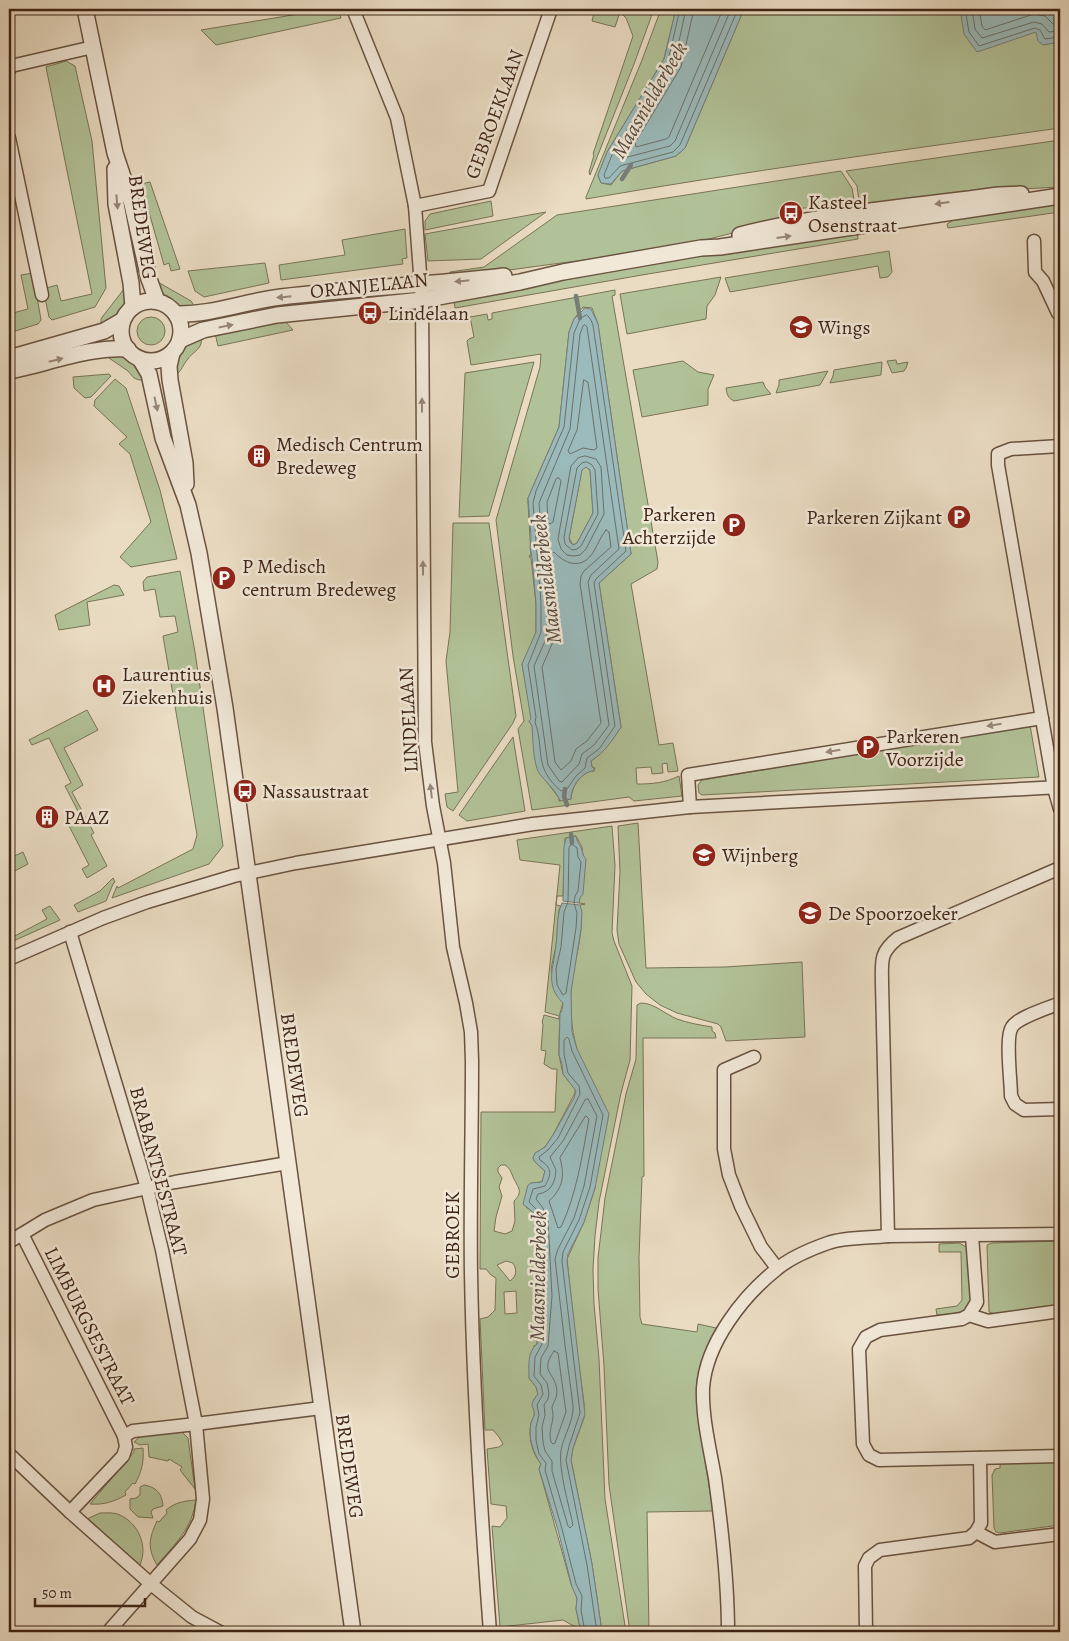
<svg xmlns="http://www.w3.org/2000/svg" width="1069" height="1641" font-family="Alegreya,serif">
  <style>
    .green { fill: #b2c298; stroke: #797457; fill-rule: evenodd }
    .water { fill: #9ababb; stroke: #767e79; fill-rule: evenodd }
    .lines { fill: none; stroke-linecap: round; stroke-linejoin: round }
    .shore { stroke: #6d7068; stroke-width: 1 }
    .stream { stroke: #767e79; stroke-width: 4.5 }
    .minor-casing { stroke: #6a5341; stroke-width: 15 }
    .tertiary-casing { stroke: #6a5341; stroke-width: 18 }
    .minor { stroke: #f1e8d8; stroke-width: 12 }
    .tertiary { stroke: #f1e8d8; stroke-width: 15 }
    .oneway { fill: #988677 }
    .labels { text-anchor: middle; stroke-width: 5; stroke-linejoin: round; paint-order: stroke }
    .street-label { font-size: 20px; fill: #402516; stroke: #f1e8d8 }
    .poi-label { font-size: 20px; fill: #402516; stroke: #f1e8d8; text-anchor: start }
    .water-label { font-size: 21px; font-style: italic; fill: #564a3f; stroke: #f1e8d8 }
  </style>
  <rect width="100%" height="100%" fill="#eadcc3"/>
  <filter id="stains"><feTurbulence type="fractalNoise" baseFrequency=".004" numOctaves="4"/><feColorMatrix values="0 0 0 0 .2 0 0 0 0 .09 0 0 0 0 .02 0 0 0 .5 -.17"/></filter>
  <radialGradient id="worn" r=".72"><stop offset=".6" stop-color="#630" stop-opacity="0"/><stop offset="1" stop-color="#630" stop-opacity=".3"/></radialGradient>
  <g class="green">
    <path d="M311 9H338L341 18 216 45 201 30 311 12Z"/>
    <path d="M563 9H654L634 64 590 175 589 172 594 155 593 154 633 36 626 18 620 12 615 27 592 21 595 9 578 11Z"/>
    <path d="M661 9H676L664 59 607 152 598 176 601 183 611 185 622 171 676 156 685 148 744 9H1060V128C902 150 741 172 586 199V197L642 60Z"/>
    <path d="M66 61 75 66 92 141 106 288 95 307 52 320 49 317 43 289 57 285 61 301 92 294 46 67Z"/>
    <path d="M1060 140V187L1002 190 860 208 857 186 846 171Z"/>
    <path d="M841 171 852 188 855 206 828 205 789 210V214L776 222 705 240 598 258 450 278V272L484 267 557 215Z"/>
    <path d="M150 182 180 269 171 271 169 263 164 265 141 184Z"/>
    <path d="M491 201 493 216 425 230V221L430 214Z"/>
    <path d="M1060 203V212L948 228 947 224 958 217Z"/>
    <path d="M546 212 481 259 428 261 425 234Z"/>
    <path d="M405 229 407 258 402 259 403 264 281 280 279 265 345 255 342 240Z"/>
    <path d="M857 231 858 239 642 275 455 308 454 300 691 257Z"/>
    <path d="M889 251 892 272 888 277 880 278 878 266 730 292 725 278Z"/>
    <path d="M265 263 269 283 204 297 195 291 188 271Z"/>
    <path d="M33 273 41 320 38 324 9 333V314L28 309 21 275Z"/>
    <path d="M721 277 715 295 707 306 706 319 627 334 620 294Z"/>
    <path d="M156 281 191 301 195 307C174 310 164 298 156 281Z"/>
    <path d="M127 287C130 308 117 317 101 326V319L103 316 124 289Z"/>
    <path d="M615 290V295L612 296 658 562 657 569 631 584 659 745 673 743 678 771 668 772 667 763 662 764 663 773 652 774 651 767 636 768 637 784C652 784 665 783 679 776L682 796 634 801 629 797 532 810 518 729 524 721 513 656 496 520 540 367 541 354 471 365 467 341 469 339 474 337 470 317 487 314 488 320 492 319V313ZM583 307 592 308 598 324 631 554 599 583 621 727C612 740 604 752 591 761L592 767 595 768 594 771C581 771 571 788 571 799L566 800V797H564V800L559 801V798L540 773 532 726 529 721 532 719 522 664 535 638 536 630V604L531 558H530L529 556 531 555 528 503V498L559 427 569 332 574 319Z"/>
    <path d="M388 292 389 300 211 323 209 316 280 302Z"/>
    <circle cx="151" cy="331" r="14"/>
    <path d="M284 320 293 330 218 346 215 333Z"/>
    <path d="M201 336C204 349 193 351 187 360 183 365 182 370 177 374 175 350 180 347 201 336Z"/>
    <path d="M107 354C130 356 134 362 145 380H139L134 378 128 371 109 358Z"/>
    <path d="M896 360 897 364 908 362 906 368 904 371 892 373 887 361Z"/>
    <path d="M683 361 698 372 714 375 708 389V405L642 417 633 370Z"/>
    <path d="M534 362 489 516 459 517 465 373Z"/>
    <path d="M882 362 881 375 830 383 833 376 834 370Z"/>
    <path d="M828 371 820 385 776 393 779 385V380Z"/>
    <path d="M109 374 111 376 91 397 85 398 74 388 73 377Z"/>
    <path d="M115 379 126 388 160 490 177 559 131 567 120 557 151 522 130 454 119 444 127 437 94 406 95 400Z"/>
    <path d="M763 382 765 387 771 394 734 401C728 398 727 395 726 388Z"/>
    <path d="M586 467 590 470 593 513 577 543 573 545 569 538 582 469Z"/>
    <path d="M453 523H489L516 716 513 723 453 811 447 807 445 794 458 792 446 661 450 632Z"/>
    <path d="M180 571 195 652 223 846 209 864 112 898 117 886 118 888 193 849 197 835 163 636 178 632 175 616 160 617 155 589 144 591 143 582 147 577Z"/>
    <path d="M114 585 119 586 124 595 87 602 90 625 59 630 55 615Z"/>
    <path d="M87 710 98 730 64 748 83 785 72 792 94 833 91 835 107 866 87 878 82 869 89 865 68 824 81 817 65 786 71 783 49 738 32 745 29 740Z"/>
    <path d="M1030 725 1039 777 702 795 699 793 698 785 702 780Z"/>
    <path d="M513 737 525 811 467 821 459 815Z"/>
    <path d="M638 823 646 968 725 967 802 962 805 1037 726 1041 721 1027 718 1024 677 1013 660 1005 646 994 636 982 619 944 617 930 620 872 618 826Z"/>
    <path d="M612 826 615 865 612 933 614 941 632 986 630 1060 621 1093 599 1202 595 1236 593 1269 594 1304 599 1359 605 1499 626 1632H602L592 1564 571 1460 573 1448 584 1418V1403L576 1344 567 1259 584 1222 595 1188 577 1049C571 1028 569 1004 572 982 575 957 585 930 580 905L585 904 579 903 583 855 582 847 576 836 565 838 563 896H557L556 905 561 906 559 910 556 946 551 969 563 1003 560 1013 559 1041V1055L563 1074 575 1089V1093L553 1135 545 1147 536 1153 533 1158 535 1162 545 1171 542 1182 531 1183 526 1207 534 1213 537 1222 540 1297 537 1344 534 1346 529 1378 536 1387 538 1394C527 1407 536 1405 534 1416 533 1418 532 1420 531 1423 528 1438 532 1453 541 1464L539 1469 543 1483 571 1584 577 1598 576 1609 581 1632H579V1629L563 1620 500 1627 492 1526 500 1527 507 1518 506 1506 491 1504 487 1449 499 1447 503 1444 499 1437 493 1430H485L480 1319 488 1317 495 1310 496 1278 491 1275 486 1269H480L481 1112H555L557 1069H552L544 1064 546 1051 541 1050 543 1024 542 1023 544 1015 559 1019V1016L545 1012 560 865 520 860 517 840ZM501 1165H505C511 1169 511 1173 514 1179 519 1189 523 1192 514 1201L515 1221 512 1231 505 1234 494 1231 496 1217 502 1196 499 1187 502 1178 498 1172V1168ZM506 1261 513 1263C517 1270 517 1276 510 1281L497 1265ZM516 1291 517 1313 505 1314 504 1292Z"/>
    <path d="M23 852 28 864 9 874V863L15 859 14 856Z"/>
    <path d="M113 878 115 882 113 884 106 901 78 912 74 905 100 891Z"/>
    <path d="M50 906 60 920 9 943V939L47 919 42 910Z"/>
    <path d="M641 1003C654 1003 665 1014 677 1019 688 1023 700 1025 712 1027V1031L715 1033 716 1038H643L644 1176 642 1177 639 1257 640 1317 642 1324 697 1332 698 1324 716 1328 708 1349 705 1461 713 1511 647 1512 649 1632H630L609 1485 604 1366 598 1289V1258L605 1198 626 1094 636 1059 637 1005Z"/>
    <path d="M1060 1241V1305L995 1314 989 1312 987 1245 992 1243Z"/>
    <path d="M959 1243 968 1248C969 1261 978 1304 965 1310 957 1314 945 1314 937 1315L936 1309 957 1306 962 1300 961 1252H939V1244Z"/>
    <path d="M181 1431 188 1438 195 1489 180 1470 182 1467 169 1459 168 1461 149 1457 148 1444 140 1445 134 1442 142 1435Z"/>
    <path d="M143 1448C144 1462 142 1471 135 1484L133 1483 125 1492 126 1495C113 1502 104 1505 90 1504L134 1452V1449Z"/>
    <path d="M1060 1461V1525L1000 1533 996 1532 994 1528 992 1475 995 1469 1000 1468V1463Z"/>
    <path d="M144 1485C156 1487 162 1493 163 1506L153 1509 151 1512 153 1518 138 1517 130 1509V1499L136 1498 140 1495V1487Z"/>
    <path d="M196 1500C192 1529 175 1544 157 1565 147 1548 149 1538 157 1521L159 1522 167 1513 166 1510C176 1502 184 1501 196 1500Z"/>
    <path d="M100 1513C106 1513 113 1512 120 1515 139 1524 148 1546 140 1565L87 1519Z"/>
  </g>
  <g class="water">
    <path d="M676 9H744L685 148 676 156 622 171 611 184 601 183 598 175 607 152 664 59Z"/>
    <path d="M960 9H1060V42L1043 45 1038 41 1036 32 977 52 964 34Z"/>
    <path d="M584 308 591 309 598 324 631 554 599 583 621 727C612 741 605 752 591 761L592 767 594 768V771C582 771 570 788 571 799L566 800 564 795V800L560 801C558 793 545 781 539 773 533 763 533 738 532 726L529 721 531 719 522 664 536 632V604L532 557 530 556H532L530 548 531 537 528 498 559 427 569 332 574 319 583 310ZM586 467 590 470 593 513 577 543 573 545 570 542 569 538 582 470Z"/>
    <path d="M576 836C577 844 582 845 583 855L586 859 583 894 580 898 579 903 563 901 564 846 566 838Z"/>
    <path d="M562 903 580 905 582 912 581 929 571 992 572 1032 577 1049 609 1114 595 1188 584 1222 568 1254 567 1261 585 1414 573 1448 571 1460 592 1564 602 1632H581L576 1609 577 1598 572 1587 558 1530 539 1469 541 1464C533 1453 528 1437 531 1423 532 1420 533 1418 534 1416 536 1405 526 1409 538 1394L536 1387 529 1378C529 1366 527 1352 537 1344L540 1297 537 1222 534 1213 523 1204 528 1185 531 1183 542 1182 545 1171 535 1162 533 1158 535 1153 545 1147 553 1135 574 1098 576 1091 563 1074 562 1064 559 1055 560 1013 562 1011 563 1003C544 985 554 967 556 945 558 931 556 916 562 903Z"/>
  </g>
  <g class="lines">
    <g class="shore">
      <path d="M680 9 668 61 612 155 604 175 605 178H609L620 166 673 152 680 145 738 9"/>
      <path d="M686 9 674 64 619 155 620 159 670 146 675 141 731 9"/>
      <path d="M694 9 681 67 635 143 636 147 666 139 669 137 723 9"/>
      <path d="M965 9 969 32 979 46 1035 28 1040 30 1045 39 1060 37"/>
      <path d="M972 9 975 29 982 38 1034 22 1042 24 1049 32 1060 31"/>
      <path d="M979 9 982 26 985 30 1034 14 1045 16 1053 24H1060"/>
      <path d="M587 315 591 320 593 325 626 551 596 579 594 583 615 726 599 749 587 758 585 768 576 776 567 789 561 791C533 767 545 751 535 722L536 717 528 665 541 632V603L533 503 536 491 564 427 574 333 580 319Z"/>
      <path d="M585 325 587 327 619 549 591 575 588 582 609 725 594 745 582 754 579 764 562 782 559 781 548 765 534 666 545 641 547 631V603L539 503 570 429 580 334 583 326Z"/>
      <path d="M584 380 588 382 597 448 594 450 583 448 570 454 568 451 577 430Z"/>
      <path d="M585 456 596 459 601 467 604 514 586 549 580 555 573 556 567 555 561 549 558 539 571 466 578 458Z"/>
      <path d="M587 462 592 465 595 470 598 514 581 546 577 549 572 550 565 544 564 537 577 468 582 463Z"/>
      <path d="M559 478 561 481 553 522 550 524 548 522 547 502 556 479Z"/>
      <path d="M606 530 609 532 611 547 584 571 581 576 580 584 601 723 587 741 576 749 571 761 561 770 555 762 542 667 552 644 555 633 554 603 550 554 554 552C566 565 583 570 594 551 598 544 601 536 606 530Z"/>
      <path d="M572 844 577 848 578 857 581 862 578 891 575 896 574 903 577 913 576 928 566 993 563 995 557 985 556 969 561 947 564 912 568 902 569 848Z"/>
      <path d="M588 1099 597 1116 584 1186 574 1218 558 1249 555 1259 565 1345 573 1405C574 1421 564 1435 561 1450 558 1468 569 1506 573 1525L570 1528 568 1526 552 1471V1461L545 1451 543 1442 542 1427 545 1415 544 1405 548 1399 549 1393 547 1383 540 1374 541 1358 548 1346 552 1296 548 1220 543 1208 536 1199 538 1194C551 1192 555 1183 556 1170L550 1157 563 1141 585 1100Z"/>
      <path d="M586 1116 589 1119C582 1156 577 1193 561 1227L558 1228 549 1201C563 1188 565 1176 560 1158Z"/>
      <path d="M554 1351 558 1353 566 1412 555 1443 553 1444 551 1442C548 1430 553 1425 553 1415 553 1412 552 1409 552 1407 554 1401 557 1398 557 1391 555 1371 539 1373 554 1351Z"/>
      <path d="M585 1632 581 1610 582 1596 576 1584 562 1529 545 1470 546 1463 539 1454 536 1440V1427L539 1415 537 1405 543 1394 541 1385 534 1376 535 1357 542 1344 545 1297 542 1221 538 1211 529 1202 533 1189 545 1186C552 1173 552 1168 540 1160L539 1157 548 1150 558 1138 580 1094 579 1086 568 1073 564 1054V1040L567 1037 569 1039 572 1051 603 1115 590 1187 579 1220 563 1252 562 1261 580 1413 569 1446 566 1460 587 1565 597 1632"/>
    </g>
    <g class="stream">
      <path d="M622 179 631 165"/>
      <path d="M576 296 580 318"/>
      <path d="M565 789 564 796 567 805"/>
      <path d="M571 834 572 843"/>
    </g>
    <g class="minor-casing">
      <g id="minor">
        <path d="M353 9 397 118 415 206 422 300 425 742 433 806 444 863 453 947 466 1003 471 1032 472 1061C472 1132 470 1203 471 1273 473 1393 481 1513 490 1632"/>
        <path d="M9 70 11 66 93 47"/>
        <path d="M9 138 42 295"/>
        <path d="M415 206 489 191 551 9"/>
        <path d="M1034 241 1035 272 1043 281 1058 313 1060 314"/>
        <path d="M1060 446 1011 449 998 454V465L1054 788 1060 809"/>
        <path d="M690 807 688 775 1042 718"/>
        <path d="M1060 868 898 938C879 953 882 961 882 984L888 1236 1060 1234"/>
        <path d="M70 932 147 1188 162 1250 196 1424 321 1408"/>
        <path d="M9 959 103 918 147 902 234 876 296 863 533 824 690 807 1060 787"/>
        <path d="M1060 1003C1049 1008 1018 1017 1012 1027 1005 1037 1011 1081 1011 1096L1015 1104 1024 1110 1060 1109"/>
        <path d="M754 1057 724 1070V1149L729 1175 741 1206 761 1247 777 1268"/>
        <path d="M22 1234 124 1436"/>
        <path d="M972 1236 977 1302 969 1315 962 1319 880 1330 866 1337 859 1349 863 1444 869 1455 879 1460 1060 1456"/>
        <path d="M9 1242 45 1220 93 1200 175 1182 288 1163"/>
        <path d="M969 1315 988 1321 1060 1311"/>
        <path d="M9 1454 70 1512"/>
        <path d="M976 1532 995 1542 1060 1534"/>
        <path d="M108 1632 190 1539 200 1520 203 1499 196 1424 133 1431 124 1436 126 1447 123 1456 70 1512 151 1584 192 1617 220 1632"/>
        <path d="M728 1632C728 1580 722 1529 715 1478 710 1449 702 1418 703 1388 706 1343 743 1296 777 1269 791 1257 811 1249 828 1243 845 1237 869 1238 888 1236"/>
        <path d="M866 1632 865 1566 869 1558 880 1550 969 1538 976 1532 981 1523 980 1458"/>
      </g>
    </g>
    <g class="tertiary-casing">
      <g id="tertiary">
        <path d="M85 9 115 153 132 204 149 279 157 301"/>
        <path d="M115 169 116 204 131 283 133 307"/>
        <path d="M740 235C825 213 913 207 999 195L1021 194"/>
        <circle cx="151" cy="331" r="30"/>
        <path d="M176 314C212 315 246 301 281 297 355 288 430 285 504 276"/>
        <path d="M180 340 203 330 277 315 422 300 520 282 563 272 701 248 720 247 1060 196"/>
        <path d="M172 353 169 366 170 380 185 463 186 484"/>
        <path d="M9 358 104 331 123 320"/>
        <path d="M140 359 149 374 163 438 188 505 199 553 225 708 353 1632"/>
        <path d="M9 371C46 364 91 346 128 349"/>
      </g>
    </g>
    <use href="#minor" class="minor"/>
    <use href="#tertiary" class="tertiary"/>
  </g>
  <defs><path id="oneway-solid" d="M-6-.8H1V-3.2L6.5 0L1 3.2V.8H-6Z" transform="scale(1.25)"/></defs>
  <g class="oneway">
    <use href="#oneway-solid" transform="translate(117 202) rotate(85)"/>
    <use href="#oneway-solid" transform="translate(942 203) rotate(172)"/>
    <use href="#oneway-solid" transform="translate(784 237) rotate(-8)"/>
    <use href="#oneway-solid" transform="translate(462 281) rotate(174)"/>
    <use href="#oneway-solid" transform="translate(284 297) rotate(174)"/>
    <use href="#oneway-solid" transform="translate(226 326) rotate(-11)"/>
    <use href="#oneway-solid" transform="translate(56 360) rotate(-14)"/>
    <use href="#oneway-solid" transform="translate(156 404) rotate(78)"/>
    <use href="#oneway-solid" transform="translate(422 405) rotate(-90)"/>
    <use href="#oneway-solid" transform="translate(423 568) rotate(-90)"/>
    <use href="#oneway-solid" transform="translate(994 725) rotate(171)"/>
    <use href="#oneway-solid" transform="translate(833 751) rotate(171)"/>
    <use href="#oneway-solid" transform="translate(431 791) rotate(-97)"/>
  </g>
  <defs>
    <g id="bus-disc" transform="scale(1.25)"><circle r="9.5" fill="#8f2418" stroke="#f1e8d8"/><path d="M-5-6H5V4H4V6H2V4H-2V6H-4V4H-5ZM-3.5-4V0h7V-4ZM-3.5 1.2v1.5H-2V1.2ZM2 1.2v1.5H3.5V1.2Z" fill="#fff"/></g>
    <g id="school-disc" transform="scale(1.25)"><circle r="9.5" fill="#8f2418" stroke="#f1e8d8"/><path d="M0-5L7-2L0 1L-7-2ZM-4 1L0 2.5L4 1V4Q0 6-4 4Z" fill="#fff"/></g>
    <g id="building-disc" transform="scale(1.25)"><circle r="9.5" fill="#8f2418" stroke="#f1e8d8"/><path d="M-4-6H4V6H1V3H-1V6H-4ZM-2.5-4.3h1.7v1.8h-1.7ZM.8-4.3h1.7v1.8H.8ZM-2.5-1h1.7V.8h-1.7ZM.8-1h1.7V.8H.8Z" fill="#fff"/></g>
    <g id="parking-disc" transform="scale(1.25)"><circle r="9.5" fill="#8f2418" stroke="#f1e8d8"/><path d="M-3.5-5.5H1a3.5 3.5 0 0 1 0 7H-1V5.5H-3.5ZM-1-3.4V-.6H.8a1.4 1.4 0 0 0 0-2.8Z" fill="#fff"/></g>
    <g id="hospital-disc" transform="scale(1.25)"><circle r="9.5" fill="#8f2418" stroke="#f1e8d8"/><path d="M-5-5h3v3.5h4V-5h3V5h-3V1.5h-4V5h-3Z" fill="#fff"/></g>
  </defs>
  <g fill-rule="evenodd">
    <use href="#bus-disc" x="791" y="213"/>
    <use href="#bus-disc" x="370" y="313"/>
    <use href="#school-disc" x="801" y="327"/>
    <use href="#building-disc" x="259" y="456"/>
    <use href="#parking-disc" x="959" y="517"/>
    <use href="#parking-disc" x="734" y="525"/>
    <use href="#parking-disc" x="224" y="578"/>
    <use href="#hospital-disc" x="104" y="686"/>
    <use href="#parking-disc" x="868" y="747"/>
    <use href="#bus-disc" x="245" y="791"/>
    <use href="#building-disc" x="47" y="817"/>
    <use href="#school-disc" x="704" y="855"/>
    <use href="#school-disc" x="810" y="913"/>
  </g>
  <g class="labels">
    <g class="street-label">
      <text transform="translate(494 114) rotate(-70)" y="7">GEBROEKLAAN</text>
      <text transform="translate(143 227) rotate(82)" y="7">BREDEWEG</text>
      <text transform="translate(369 285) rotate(-6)" y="7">ORANJELAAN</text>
      <text transform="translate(408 720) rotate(-93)" y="7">LINDELAAN</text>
      <text transform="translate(295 1065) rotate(82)" y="7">BREDEWEG</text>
      <text transform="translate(159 1171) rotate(75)" y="7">BRABANTSESTRAAT</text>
      <text transform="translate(452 1235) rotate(-90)" y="7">GEBROEK</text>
      <text transform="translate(90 1326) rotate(63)" y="7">LIMBURGSESTRAAT</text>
      <text transform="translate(350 1466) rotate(82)" y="7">BREDEWEG</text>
    </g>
    <g class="poi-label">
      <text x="808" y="209">Kasteel<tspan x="808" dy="23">Osenstraat</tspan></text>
      <text x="388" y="320">Lindelaan</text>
      <text x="818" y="334">Wings</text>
      <text x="276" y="451">Medisch Centrum<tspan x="276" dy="23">Bredeweg</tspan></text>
      <text x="716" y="521" text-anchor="end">Parkeren<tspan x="716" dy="23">Achterzijde</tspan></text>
      <text x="942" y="524" text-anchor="end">Parkeren Zijkant</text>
      <text x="242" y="573">P Medisch<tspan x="242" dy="23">centrum Bredeweg</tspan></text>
      <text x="122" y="681">Laurentius<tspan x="122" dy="23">Ziekenhuis</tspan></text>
      <text x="886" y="743">Parkeren<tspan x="886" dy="23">Voorzijde</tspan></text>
      <text x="262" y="798">Nassaustraat</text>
      <text x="64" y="824">PAAZ</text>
      <text x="722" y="862">Wijnberg</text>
      <text x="828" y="920">De Spoorzoeker</text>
    </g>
    <g class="water-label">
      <text transform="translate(649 100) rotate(-60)" y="7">Maasnielderbeek</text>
      <text transform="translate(546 579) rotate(-97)" y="7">Maasnielderbeek</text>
      <text transform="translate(538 1276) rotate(-89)" y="7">Maasnielderbeek</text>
    </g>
  </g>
  <rect width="1069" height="1641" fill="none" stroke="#eadcc3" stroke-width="30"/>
  <rect x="10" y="10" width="1049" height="1621" fill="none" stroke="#402516" stroke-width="2.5"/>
  <rect x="15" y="15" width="1039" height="1611" fill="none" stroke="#402516"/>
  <path d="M35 1598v8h110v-8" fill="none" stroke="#402516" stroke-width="2.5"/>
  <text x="42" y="1598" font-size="15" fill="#402516" stroke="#f1e8d8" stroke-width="4" paint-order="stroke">50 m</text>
  <rect width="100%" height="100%" filter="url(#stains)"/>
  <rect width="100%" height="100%" fill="url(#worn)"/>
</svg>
